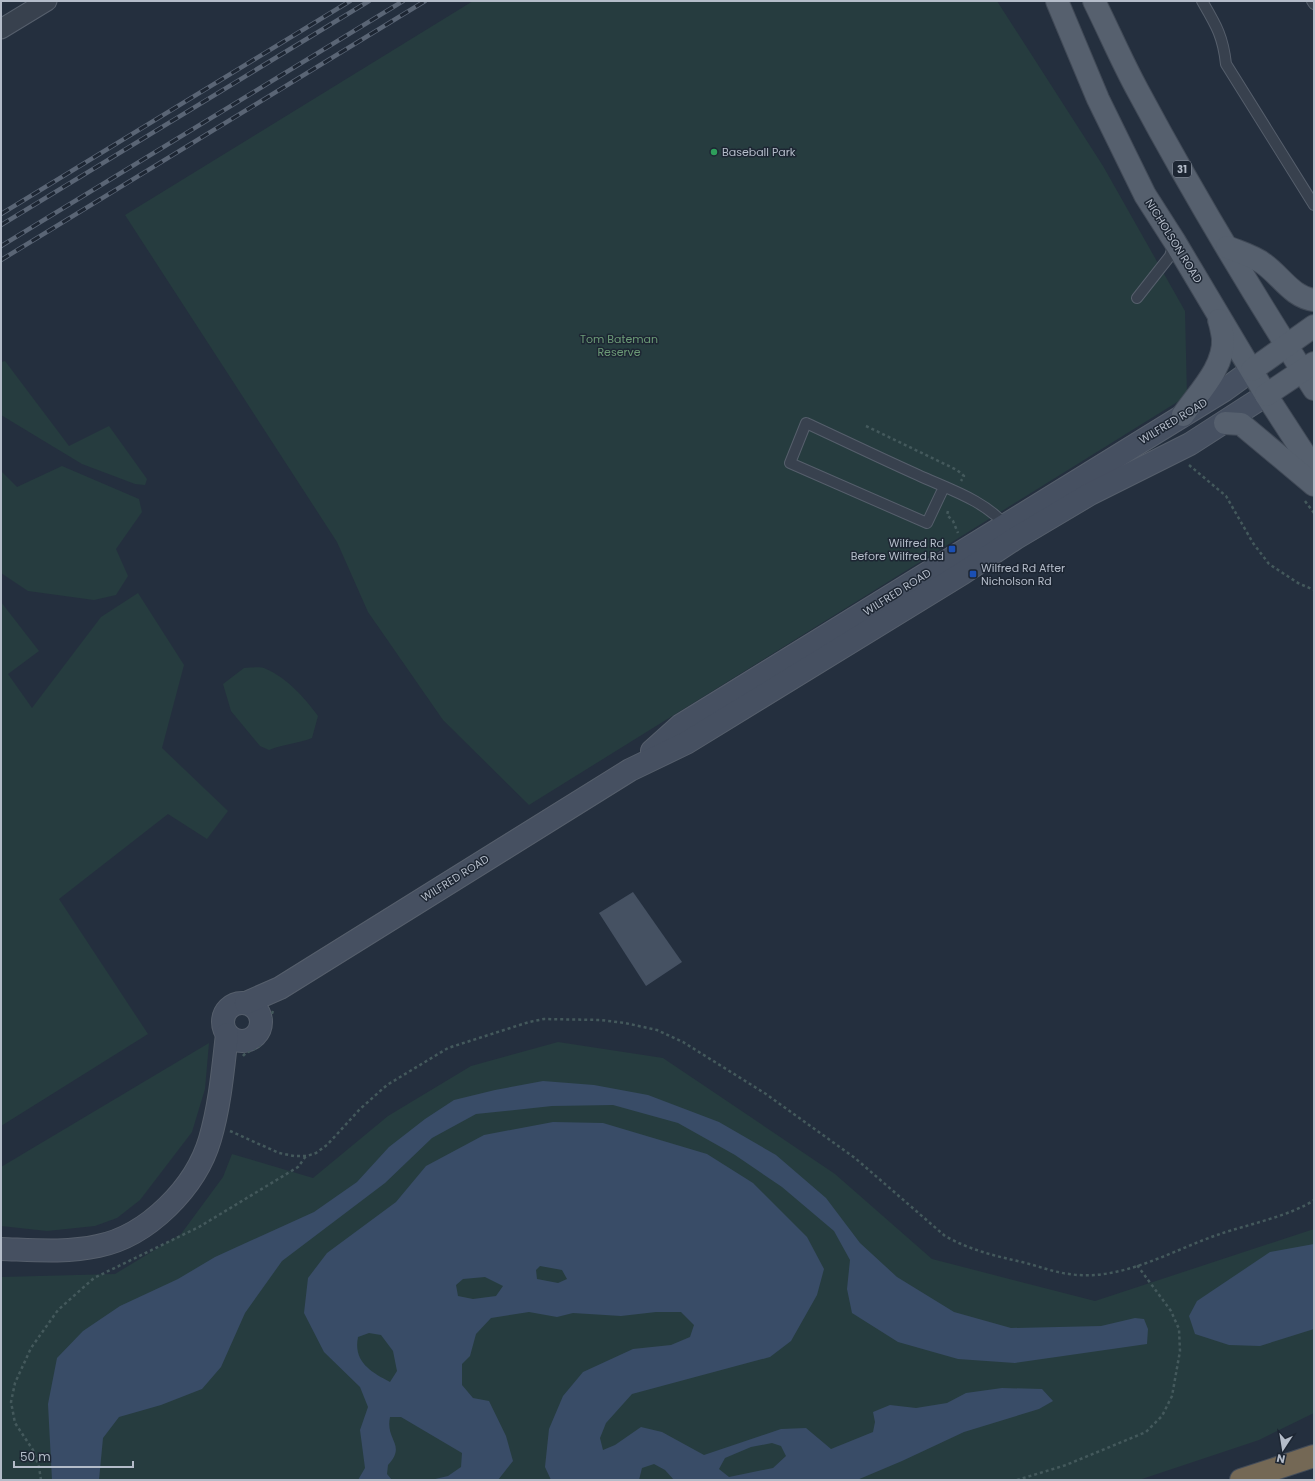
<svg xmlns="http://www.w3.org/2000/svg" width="1315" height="1481" font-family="Poppins,sans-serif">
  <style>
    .green { fill: #263c3f }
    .water { fill: #394c67; fill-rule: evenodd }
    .building { fill: #455162 }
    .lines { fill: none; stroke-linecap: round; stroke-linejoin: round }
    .lane-casing { stroke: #565f6c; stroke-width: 12 }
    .street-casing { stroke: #565f6c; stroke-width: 21 }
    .secondary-casing { stroke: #565f6c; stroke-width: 24 }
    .primary-casing { stroke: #414a57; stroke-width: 24 }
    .highway-casing { stroke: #434c59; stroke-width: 24 }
    .path { stroke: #44595c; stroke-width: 2.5; stroke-dasharray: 3 3; stroke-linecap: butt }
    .lane { stroke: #38414e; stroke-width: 10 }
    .street { stroke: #38414e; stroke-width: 19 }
    .secondary { stroke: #465061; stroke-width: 22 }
    .primary { stroke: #56606e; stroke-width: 22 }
    .highway { stroke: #746855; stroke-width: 22 }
    .rail-casing { stroke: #5a6575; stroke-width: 4.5 }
    .rail { stroke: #1d2633; stroke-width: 3; stroke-dasharray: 9; stroke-linecap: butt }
    .leisure-dot { fill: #2e9e5b; stroke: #1d2633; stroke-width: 1.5 }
    .transit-dot { fill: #1a4fb4; stroke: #1d2633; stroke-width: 1.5 }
    .labels { text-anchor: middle; stroke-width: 3; stroke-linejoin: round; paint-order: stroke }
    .shield { fill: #1d2633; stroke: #878f9c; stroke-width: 1 }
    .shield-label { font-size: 10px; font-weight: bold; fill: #b4bcc9 }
    .poi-label { font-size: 11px; fill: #b4bcc9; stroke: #1d2633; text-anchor: start }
    .street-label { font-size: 11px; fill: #b4bcc9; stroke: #1d2633 }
    .park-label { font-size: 11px; fill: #6b9a76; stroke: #1d2633 }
  </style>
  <rect width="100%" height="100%" fill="#242f3e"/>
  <g class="green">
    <path d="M473 1H997L1103 166 1185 311 1187 396 529 805 443 720 368 612 337 542 125 215Z"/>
    <path d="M5 361 69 446 109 426 147 479 145 485 135 484 82 464 1 415V362Z"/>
    <path d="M62 466 139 499 142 512 116 549 128 576 116 595 94 600 28 591 1 573V471L17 487Z"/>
    <path d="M138 593 184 665 162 748 228 811 207 839 168 814 59 899 148 1034 1 1126V602L39 651 8 674 32 708 101 617Z"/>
    <path d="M244 668C250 668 260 666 266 669 287 678 305 698 318 716L312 738C297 744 283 744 269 750L260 746 231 711 223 684Z"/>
    <path d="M558 1042 663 1058 835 1174 932 1259 1095 1301 1314 1229V1413L1259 1440 1139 1480H1V1277L115 1274 181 1234 223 1177 232 1154 313 1178 388 1116 471 1066Z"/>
    <path d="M209 1043 205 1089 192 1132 140 1200 117 1218 95 1226 47 1231 1 1226V1167Z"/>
  </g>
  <g class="water">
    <path d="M543 1081 594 1085 648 1095 719 1122 776 1155 826 1198 860 1243 897 1277 954 1312 1011 1328 1101 1326 1135 1318 1144 1319 1148 1329 1147 1344 1015 1363 958 1359 898 1342 852 1313 847 1289 850 1260 834 1231 782 1187 735 1155 678 1123 613 1105 552 1106 476 1114 432 1138 385 1183 282 1261 245 1313 221 1367 202 1389 161 1405 119 1417 103 1438 99 1480H52L48 1404 57 1358 83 1331 120 1306 178 1279 215 1257 314 1212 357 1182 389 1147 425 1119 454 1100 495 1090Z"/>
    <path d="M553 1122 603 1123 707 1154 753 1183 807 1237 824 1269 817 1295 791 1341 770 1357 632 1394 606 1423 600 1438 603 1450 615 1445 641 1427 662 1432 704 1455 781 1429 806 1428 831 1449 873 1432 875 1422 873 1412 890 1405 916 1408 947 1403 966 1393 1002 1388 1042 1389 1053 1401 1039 1409 964 1432 902 1461 857 1480H674L665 1470 654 1464 642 1468 639 1480H551L545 1467 549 1429 563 1396 583 1372 633 1349 671 1345 690 1337 694 1325 681 1312H656L621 1316 573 1313 557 1317 529 1312 491 1318 476 1334 470 1356 462 1364V1385L473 1398 489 1401 506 1436 513 1461 498 1480H431L448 1476 461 1467 462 1453 401 1417H390C385 1441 407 1444 388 1465L387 1474 392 1480H358L365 1468 360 1430 368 1407 360 1387 324 1352 304 1313 308 1278 327 1253 396 1202 426 1166 484 1135ZM540 1266 562 1270 567 1279 558 1283 537 1279 536 1270ZM485 1277 503 1286 496 1296 473 1299 458 1296 456 1285 463 1279ZM369 1333 381 1335 393 1351 397 1371 390 1382C371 1372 353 1362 358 1337ZM772 1443 781 1446 786 1456 773 1468 729 1477 719 1469 725 1458 751 1447Z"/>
    <path d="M1314 1244V1329L1260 1346 1229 1345 1195 1334 1189 1316 1197 1301 1270 1252Z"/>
  </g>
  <path class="building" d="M633 892 682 962 646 986 599 913Z"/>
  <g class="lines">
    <g class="lane-casing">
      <g id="lane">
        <path d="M1202 1C1216 25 1223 36 1226 64L1314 205"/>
        <path d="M1312 1 1314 4"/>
        <path d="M1137 298 1170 256 1174 244"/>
        <path d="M944 487 927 523 790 463 806 423C843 440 880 458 918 475 948 489 985 500 1007 527"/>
      </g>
    </g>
    <g class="street-casing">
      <path id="street" d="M1 29 47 1"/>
    </g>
    <g class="secondary-casing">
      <g id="secondary">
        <path d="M652 751 681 725 1223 391 1252 370"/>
        <circle cx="242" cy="1022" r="19"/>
        <path d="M246 1003 280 988 630 770 686 743 963 573 1016 538 1090 494 1190 444 1266 395"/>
        <path d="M1 1249C33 1250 66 1253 98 1246 148 1236 196 1187 210 1139 220 1105 223 1069 227 1034"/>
      </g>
    </g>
    <g class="primary-casing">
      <g id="primary">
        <path d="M1057 1 1098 99 1145 195 1175 242 1266 395 1314 469"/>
        <path d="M1094 1C1109 31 1122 62 1138 91 1192 192 1252 292 1314 389"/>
        <path d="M1227 247C1239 252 1254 256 1264 264 1281 276 1292 297 1314 300"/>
        <path d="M1252 370 1314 326"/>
        <path d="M1266 395 1314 363"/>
        <path d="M1183 415C1198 393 1225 367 1223 338 1222 332 1221 326 1219 320"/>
        <path d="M1225 423 1241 424 1314 485"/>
      </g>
    </g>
    <g class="highway-casing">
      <path id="highway" d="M1241 1480 1314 1456"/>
    </g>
    <g class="path">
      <path d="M866 426 957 470 964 476 961 481"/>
      <path d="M1189 465 1226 496 1253 543 1269 564 1298 583 1314 590"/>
      <path d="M1305 501 1314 513"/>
      <path d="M948 511 947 515 953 521 958 533"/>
      <path d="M243 1056C248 1050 255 1050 259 1046 268 1036 268 1023 273 1011"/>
      <path d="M230 1131 279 1153 294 1156H307L316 1153 327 1145 360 1109 387 1085 448 1048 529 1022 544 1019 601 1020 625 1023 657 1030 683 1042 766 1094 855 1158 945 1236C970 1250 995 1256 1022 1262 1038 1266 1053 1272 1069 1274 1122 1282 1172 1250 1220 1234 1246 1225 1293 1215 1314 1200"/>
      <path d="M41 1480 39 1467 33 1450 15 1423 11 1402 15 1383 31 1348 58 1310 94 1278 199 1227 298 1167 306 1156"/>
      <path d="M1017 1480 1066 1465 1146 1432 1162 1416 1172 1396 1180 1351 1179 1329 1171 1311 1137 1265"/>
    </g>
    <use href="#lane" class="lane"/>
    <use href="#street" class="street"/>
    <use href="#secondary" class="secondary"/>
    <use href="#primary" class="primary"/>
    <use href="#highway" class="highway"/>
    <g class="rail-casing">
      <g id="rail">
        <path d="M1 214 350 1"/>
        <path d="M1 225 369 1"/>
        <path d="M1 246 403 1"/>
        <path d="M1 260 425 1"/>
      </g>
    </g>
    <use href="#rail" class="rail"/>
  </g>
  <circle class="leisure-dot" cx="714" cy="152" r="4"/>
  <g class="transit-dot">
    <rect x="948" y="545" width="8" height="8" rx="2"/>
    <rect x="969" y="570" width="8" height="8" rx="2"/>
  </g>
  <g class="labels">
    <rect class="shield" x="1173" y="161" width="18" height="16" rx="3"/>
    <g class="shield-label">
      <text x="1182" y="173">31</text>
    </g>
    <g class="poi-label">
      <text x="722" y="156">Baseball Park</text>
      <text x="944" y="547" text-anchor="end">Wilfred Rd<tspan x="944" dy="13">Before Wilfred Rd</tspan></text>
      <text x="981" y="572">Wilfred Rd After<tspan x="981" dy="13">Nicholson Rd</tspan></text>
    </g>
    <g class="street-label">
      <text transform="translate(1174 241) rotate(58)" y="4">NICHOLSON ROAD</text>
      <text transform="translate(1173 421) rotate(-31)" y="4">WILFRED ROAD</text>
      <text transform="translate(897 592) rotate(-32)" y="4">WILFRED ROAD</text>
      <text transform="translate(455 878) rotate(-32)" y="4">WILFRED ROAD</text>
    </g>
    <g class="park-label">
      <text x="619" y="343">Tom Bateman<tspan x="619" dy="13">Reserve</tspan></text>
    </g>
  </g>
  <rect width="1315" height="1481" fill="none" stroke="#b4bcc9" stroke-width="4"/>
  <g transform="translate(1283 1449) rotate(192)" stroke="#1d2633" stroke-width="3" paint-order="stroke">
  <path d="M0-3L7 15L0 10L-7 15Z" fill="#b4bcc9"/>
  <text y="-6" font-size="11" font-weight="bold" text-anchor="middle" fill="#b4bcc9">N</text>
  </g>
  <path d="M14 1461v6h119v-6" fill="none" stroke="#b4bcc9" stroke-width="2"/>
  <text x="20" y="1461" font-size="12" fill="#b4bcc9" stroke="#1d2633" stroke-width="3" paint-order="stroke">50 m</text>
</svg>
